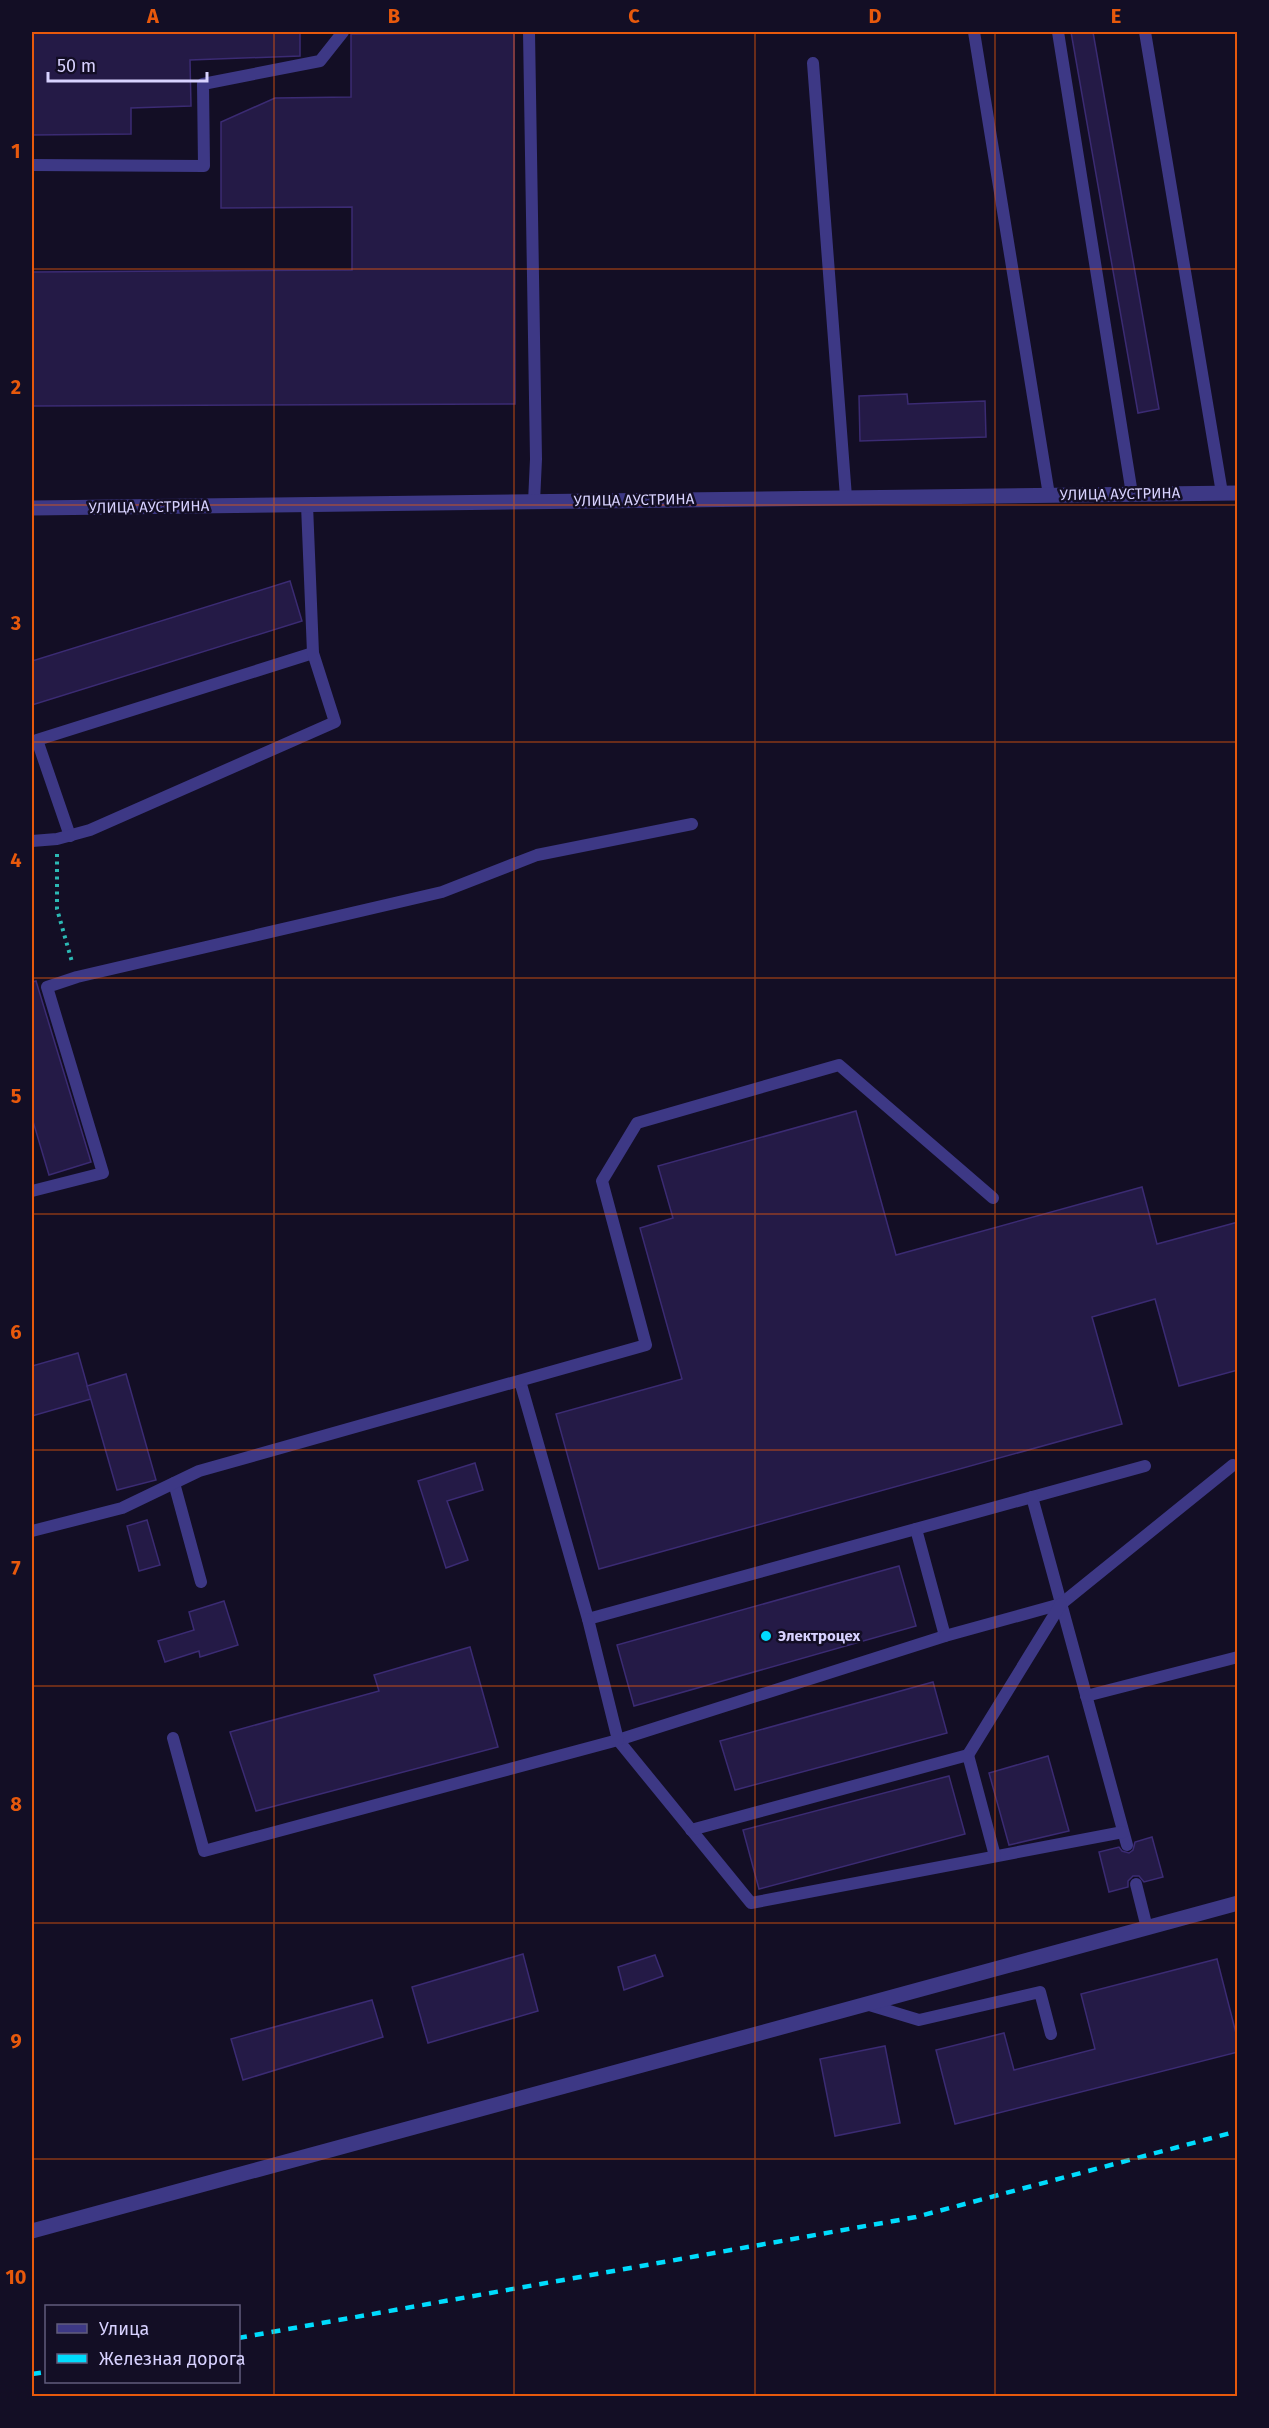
<svg xmlns="http://www.w3.org/2000/svg" width="1269" height="2428" font-family="'Fira Sans',sans-serif">
  <style>
    .building { fill: #241a46; stroke: #3b2b73; stroke-width: 1.5 }
    .lines { fill: none; stroke-linecap: round; stroke-linejoin: round }
    .path { stroke: #2cb9b4; stroke-width: 4; stroke-dasharray: 3 4.5; stroke-linecap: butt }
    .lane { stroke: #3d3885; stroke-width: 12 }
    .street { stroke: #3d3885; stroke-width: 15 }
    .rail { stroke: #00dcfd; stroke-width: 4.5; stroke-dasharray: 9 8; stroke-linecap: butt }
    .grid { fill: none; stroke: #e8590c; stroke-width: 1.5; stroke-opacity: 0.55 }
    .poi-dot { fill: #00dcfd; stroke: #130e25; stroke-width: 2 }
    .labels { text-anchor: middle; stroke-width: 5; stroke-linejoin: round; paint-order: stroke }
    .street-label { font-size: 15px; fill: #d8d2ff; stroke: #130e25 }
    .poi-label { font-size: 15px; font-weight: bold; fill: #d8d2ff; stroke: #130e25; text-anchor: start }
    .neatline { fill: none; stroke: #e8590c; stroke-width: 2 }
    .grid-label { font-size: 20px; text-anchor: middle; font-weight: bold; fill: #e8590c }
  </style>
  <rect width="100%" height="100%" fill="#130e25"/>
  <g class="building">
    <path d="M32 32H300V56L190 60 191 106 131 108V134L32 135Z"/>
    <path d="M1071 32H1093L1159 409 1138 413Z"/>
    <path d="M514 33 515 404 32 406V272L352 270V207L221 208V122L275 98 351 97V34Z"/>
    <path d="M907 394 908 404 985 401 986 437 860 441 859 396Z"/>
    <path d="M290 581 302 621 32 705V661Z"/>
    <path d="M36 981 91 1162 49 1175 32 1118V982Z"/>
    <path d="M856 1111 896 1255 1142 1187 1157 1244 1238 1222V1370L1179 1386 1155 1299 1092 1317 1122 1424 599 1569 556 1414 682 1379 640 1228 673 1218 658 1166Z"/>
    <path d="M78 1353 91 1399 32 1416V1366Z"/>
    <path d="M126 1374 156 1480 117 1490 87 1386Z"/>
    <path d="M475 1463 483 1490 447 1501 468 1560 446 1568 418 1481Z"/>
    <path d="M147 1520 160 1565 139 1571 127 1526Z"/>
    <path d="M899 1566 916 1626 634 1706 617 1645Z"/>
    <path d="M224 1601 238 1645 200 1657 199 1651 165 1662 158 1641 194 1630 189 1612Z"/>
    <path d="M470 1647 498 1747 256 1811 230 1732 379 1691 374 1675Z"/>
    <path d="M933 1682 947 1733 735 1790 720 1741Z"/>
    <path d="M1048 1756 1069 1831 1009 1845 989 1773Z"/>
    <path d="M949 1776 965 1834 759 1889 743 1830Z"/>
    <path d="M1152 1837 1163 1877 1144 1882 1139 1876H1133L1128 1881V1887L1109 1892 1099 1852 1119 1847 1122 1851 1129 1853 1133 1850 1135 1842Z"/>
    <path d="M523 1954 538 2011 428 2043 412 1987Z"/>
    <path d="M655 1955 663 1976 624 1990 618 1967Z"/>
    <path d="M1217 1959 1238 2041V2052L955 2124 936 2050 1004 2033 1014 2070 1095 2049 1081 1994Z"/>
    <path d="M372 2000 383 2037 243 2080 231 2039Z"/>
    <path d="M885 2046 900 2123 835 2136 820 2059Z"/>
  </g>
  <g class="lines">
    <path class="path" d="M57 854V909L72 962"/>
    <g class="lane">
      <path d="M529 32 536 459 534 502"/>
      <path d="M974 32 1049 495"/>
      <path d="M1058 32 1132 494"/>
      <path d="M1145 32 1222 493"/>
      <path d="M813 63 846 497"/>
      <path d="M32 165 204 166 203 84 320 61 343 32"/>
      <path d="M70 836 37 740 313 653"/>
      <path d="M32 841 57 839 90 830 335 722 313 653 307 505"/>
      <path d="M32 1191 103 1173 47 987 77 977 442 892 537 855 692 824"/>
      <path d="M520 1381 588 1619 1145 1466"/>
      <path d="M174 1483 201 1582"/>
      <path d="M1032 1497 1127 1845"/>
      <path d="M916 1529 945 1636 618 1740 751 1903 1123 1832"/>
      <path d="M32 1531 122 1508 199 1471 646 1345 602 1181 637 1123 839 1065 993 1198"/>
      <path d="M945 1636 1061 1604 1233 1465"/>
      <path d="M1086 1696 1238 1657"/>
      <path d="M173 1738 204 1851 618 1740 588 1619"/>
      <path d="M968 1755 1061 1604"/>
      <path d="M691 1830 968 1755 995 1856"/>
      <path d="M1136 1884 1147 1928"/>
      <path d="M866 2004 919 2020 1040 1992 1051 2034"/>
    </g>
    <g class="street">
      <path d="M32 508 1238 493"/>
      <path d="M32 2231 1238 1903"/>
    </g>
    <g class="rail">
      <path d="M238 2338 916 2217 1238 2131"/>
      <path d="M32 2374 46 2372"/>
    </g>
  </g>
  <path class="grid" d="M274 32V2396M514 32V2396M755 32V2396M995 32V2396M32 269H1238M32 505H1238M32 742H1238M32 978H1238M32 1214H1238M32 1450H1238M32 1686H1238M32 1923H1238M32 2159H1238"/>
  <circle class="poi-dot" cx="766" cy="1636" r="6"/>
  <g class="labels">
    <g class="street-label">
      <text transform="translate(1120 494) rotate(-1)" y="5">УЛИЦА АУСТРИНА</text>
      <text transform="translate(634 500) rotate(-1)" y="5">УЛИЦА АУСТРИНА</text>
      <text transform="translate(149 507) rotate(-1)" y="5">УЛИЦА АУСТРИНА</text>
    </g>
    <g class="poi-label">
      <text x="778" y="1641">Электроцех</text>
    </g>
  </g>
  <rect width="1269" height="2428" fill="none" stroke="#130e25" stroke-width="66"/>
  <rect x="45" y="2305" width="195" height="78" fill="#130e25" stroke="#625c7c" stroke-width="1.5"/>
  <rect x="57" y="2324" width="30" height="9" fill="#3d3885" stroke="#625c7c" stroke-width="1.5"/>
  <text x="99" y="2335" font-size="18" fill="#d8d2ff">Улица</text>
  <rect x="57" y="2354" width="30" height="9" fill="#00dcfd" stroke="#625c7c" stroke-width="1.5"/>
  <text x="99" y="2365" font-size="18" fill="#d8d2ff">Железная дорога</text>
  <path d="M48 72v9h159v-9" fill="none" stroke="#d8d2ff" stroke-width="3"/>
  <text x="57" y="72" font-size="18" fill="#d8d2ff" stroke="#130e25" stroke-width="4.5" paint-order="stroke">50 m</text>
  <rect x="33" y="33" width="1203" height="2362" class="neatline"/>
  <g class="grid-label">
    <text x="153" y="23">A</text>
    <text x="394" y="23">B</text>
    <text x="634" y="23">C</text>
    <text x="875" y="23">D</text>
    <text x="1116" y="23">E</text>
    <text x="16" y="158">1</text>
    <text x="16" y="394">2</text>
    <text x="16" y="630">3</text>
    <text x="16" y="867">4</text>
    <text x="16" y="1103">5</text>
    <text x="16" y="1339">6</text>
    <text x="16" y="1575">7</text>
    <text x="16" y="1811">8</text>
    <text x="16" y="2048">9</text>
    <text x="16" y="2284">10</text>
  </g>
</svg>
